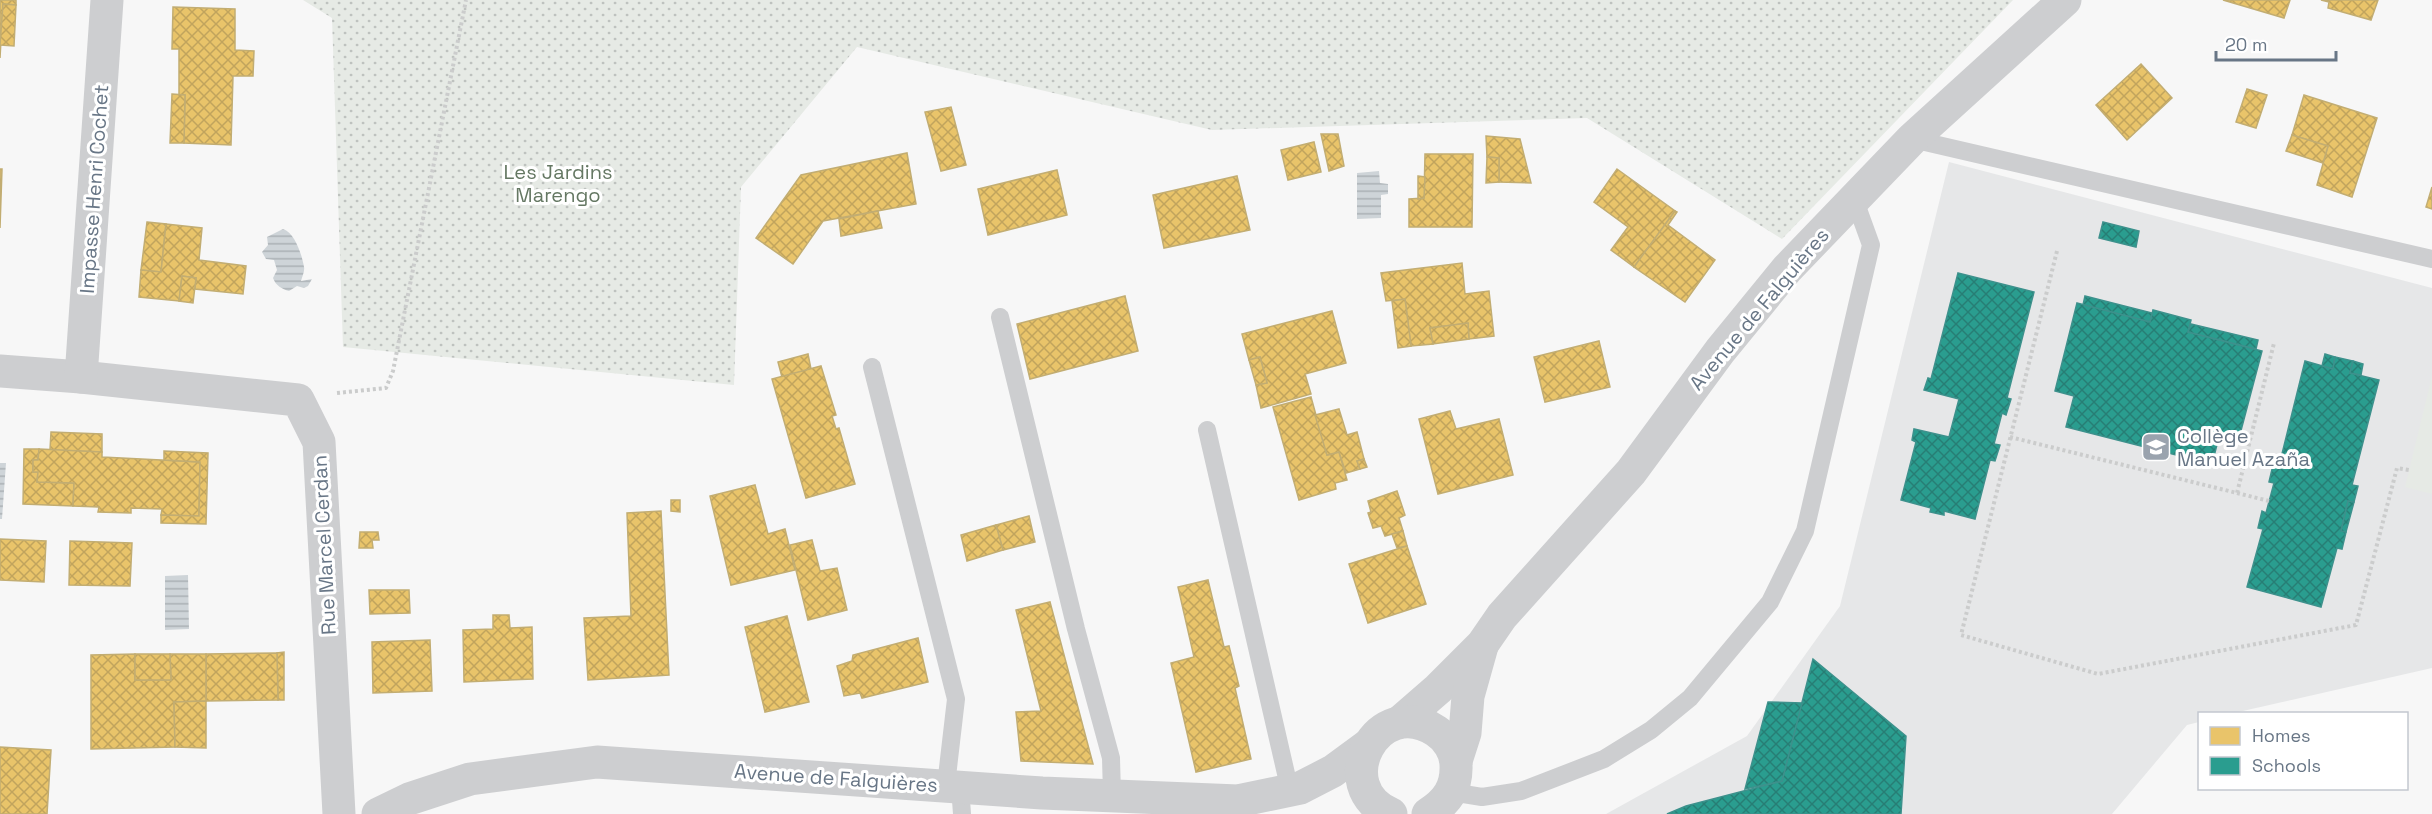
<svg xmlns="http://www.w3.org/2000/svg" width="2432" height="814" font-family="'Space Grotesk',sans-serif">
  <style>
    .built { fill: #e6e7e8 }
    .park { fill: #e6eae5 }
    .garden { fill: url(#garden-dots) }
    .water { fill: url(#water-rules) }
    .homes { fill: url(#homes-cross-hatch); stroke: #c2ad72; stroke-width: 1.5 }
    .schools { fill: url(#schools-cross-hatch); stroke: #3d918c; stroke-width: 1.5 }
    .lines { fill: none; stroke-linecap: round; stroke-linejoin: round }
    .path { stroke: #cbcccc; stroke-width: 4; stroke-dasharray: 3 3; stroke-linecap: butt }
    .service { stroke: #cdced0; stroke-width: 18 }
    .minor { stroke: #cdced0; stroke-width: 33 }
    .tertiary { stroke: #cdced0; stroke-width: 33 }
    .labels { text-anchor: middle; stroke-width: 6; stroke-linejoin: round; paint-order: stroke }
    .park-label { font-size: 20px; fill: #657863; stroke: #fff }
    .street-label { font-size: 20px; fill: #687686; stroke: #fff }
    .poi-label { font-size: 20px; fill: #687686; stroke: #fff; text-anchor: start }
  </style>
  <defs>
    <pattern id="garden-dots" width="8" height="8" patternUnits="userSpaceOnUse" patternTransform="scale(1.5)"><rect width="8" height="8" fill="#e6eae5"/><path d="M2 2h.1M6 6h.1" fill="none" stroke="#bec2bf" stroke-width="1.8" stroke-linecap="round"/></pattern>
    <pattern id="water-rules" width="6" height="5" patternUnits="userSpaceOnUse" patternTransform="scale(1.5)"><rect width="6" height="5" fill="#ced4d8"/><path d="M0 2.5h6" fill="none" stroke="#abb1b5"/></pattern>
    <pattern id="homes-cross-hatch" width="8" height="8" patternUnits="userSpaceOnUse" patternTransform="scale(1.5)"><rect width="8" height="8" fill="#e9c46a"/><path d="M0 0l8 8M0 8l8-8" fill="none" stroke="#c1a45d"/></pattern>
    <pattern id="schools-cross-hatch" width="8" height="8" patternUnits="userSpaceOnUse" patternTransform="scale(1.5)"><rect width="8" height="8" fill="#2a9d8f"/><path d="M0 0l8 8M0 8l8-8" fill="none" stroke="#277e75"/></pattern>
  </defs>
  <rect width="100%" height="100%" fill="#f7f7f7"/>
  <path class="built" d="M1949 162 2432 288V668L2234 713 2200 714 2199 722 2187 725 2112 814H1606L1747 736 1840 606Z"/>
  <path class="park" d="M2432 376V494L2405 487Z"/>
  <path class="garden" d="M303 0H2013L1782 239 1587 118 1212 130 857 47 741 187 734 385 343 347 332 18Z"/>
  <g class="water">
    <path d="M1379 171 1380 183 1388 184V194L1381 195V218L1357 219V173Z"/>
    <path d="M283 229C295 233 302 255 304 267 305 271 302 277 301 281L312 279 308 286 304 288 297 286 289 291C282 289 276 286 273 278L277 270 274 260 266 259 262 252 268 245 267 237Z"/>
    <path d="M0 463H6L2 519H0Z"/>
    <path d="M188 575 189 629 165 630V576Z"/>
  </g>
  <g class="homes">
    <path d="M0 0H16V5L3 4 0 58Z"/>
    <path d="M2223 0H2290L2284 18Z"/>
    <path d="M2321 0H2378L2371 20 2328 8 2329 2Z"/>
    <path d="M3 4 16 5 14 46 0 45Z"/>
    <path d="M173 7 235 9V50L254 51 253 76H233L231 145 184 143 185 95H179V49H172Z"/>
    <path d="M2141 64 2172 98 2127 140 2096 105Z"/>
    <path d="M2247 89 2267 95 2256 128 2236 122Z"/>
    <path d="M172 94 185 95 184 143H170Z"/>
    <path d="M2304 95 2377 118 2352 197 2317 185 2328 146 2292 135Z"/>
    <path d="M951 107 966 165 941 171 925 112Z"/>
    <path d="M1321 134H1338L1344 166 1329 171Z"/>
    <path d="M2292 135 2328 146 2323 163 2286 151Z"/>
    <path d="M1486 136 1520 139 1531 183 1499 182V158L1487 157Z"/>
    <path d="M1314 142 1321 172 1288 180 1281 150Z"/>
    <path d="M907 153 916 204 823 221 793 264 756 238 801 175Z"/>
    <path d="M1425 154H1473L1472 227H1409V199L1424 198Z"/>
    <path d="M1487 157 1499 158V182L1486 183Z"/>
    <path d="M0 169H2L0 228Z"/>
    <path d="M1617 169 1675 211 1634 267 1611 250 1628 227 1594 202Z"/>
    <path d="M1057 170 1067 215 988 235 978 189Z"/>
    <path d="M1237 176 1250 230 1164 248 1153 195Z"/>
    <path d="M1418 176 1425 177 1424 198 1418 199Z"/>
    <path d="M2432 187V209L2426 207Z"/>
    <path d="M878 211 882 228 841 236 839 219Z"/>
    <path d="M1675 211 1677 212 1668 225 1715 260 1685 302 1634 267Z"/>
    <path d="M147 222 166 224 161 272 141 270Z"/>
    <path d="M166 224 202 228 199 260 246 266 243 294 195 289 196 278 182 276 179 301 139 297 141 270 161 272Z"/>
    <path d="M1462 263 1465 294 1489 291 1494 336 1469 339 1468 323 1430 328 1433 344 1411 346 1405 299 1386 301 1381 273Z"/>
    <path d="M182 276 196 278 193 303 179 301Z"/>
    <path d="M1125 296 1138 351 1030 379 1017 324Z"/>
    <path d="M1405 299 1411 346 1398 348 1392 301Z"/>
    <path d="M1332 311 1346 363 1305 374 1311 394 1261 408 1256 385 1267 383 1260 357 1249 360 1242 334Z"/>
    <path d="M1468 323 1469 339 1433 344 1430 328Z"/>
    <path d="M1599 341 1610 387 1545 402 1534 357Z"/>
    <path d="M808 354 811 369 782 377 778 362Z"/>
    <path d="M1260 357 1267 383 1256 385 1249 360Z"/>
    <path d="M821 366 836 415 832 416 836 429 839 428 855 484 806 498 772 379Z"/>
    <path d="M1311 397 1327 455 1339 452 1347 480 1335 483 1336 489 1299 500 1273 407Z"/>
    <path d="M1339 409 1347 435 1357 432 1364 459 1357 461 1360 469 1346 473 1339 452 1327 455 1315 415Z"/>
    <path d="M1450 411 1456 429 1499 419 1513 475 1438 494 1419 419Z"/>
    <path d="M51 432 102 434V452L50 450Z"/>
    <path d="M24 449H39L38 460H33V472H38L37 482 74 483 73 506 23 504Z"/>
    <path d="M39 449 102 452V457L200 462 199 516 161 515 162 509 131 508V513L98 512 99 507 73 506 74 483 37 482 38 472H33V460H38Z"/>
    <path d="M164 451 208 453 206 524 161 523V515L199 516 200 462 164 460Z"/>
    <path d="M1364 459 1367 467 1360 469 1357 461Z"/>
    <path d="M755 485 768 534 785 529 795 570 731 585 710 496Z"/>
    <path d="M1397 491 1405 515 1399 518 1403 531 1385 536 1381 526 1373 528 1368 513 1371 512 1368 501Z"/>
    <path d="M671 500H680V512L671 511Z"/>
    <path d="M661 511 669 675 588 680 584 618 631 616 627 513Z"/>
    <path d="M1029 516 1035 542 1003 550 996 525Z"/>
    <path d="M996 525 1003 550 967 561 961 535Z"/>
    <path d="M1403 531 1407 546 1397 548 1392 534Z"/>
    <path d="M360 532H378L379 540H372L373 548H359Z"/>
    <path d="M0 539 46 541 44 582 0 580Z"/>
    <path d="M812 540 820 571 837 568 847 610 808 620 790 545Z"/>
    <path d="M70 541 132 543 130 586 69 585Z"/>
    <path d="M1407 546 1426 604 1368 623 1349 564Z"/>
    <path d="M1208 580 1224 647 1229 646 1239 686 1235 688 1251 759 1196 772 1171 663 1194 657 1178 587Z"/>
    <path d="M369 590H409L410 613 370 614Z"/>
    <path d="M1050 602 1093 764 1021 761 1016 712 1041 711 1016 610Z"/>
    <path d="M493 615H509L510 628 532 627 533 679 464 682 463 630 493 629Z"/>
    <path d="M787 616 809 702 765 712 745 627Z"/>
    <path d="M918 638 928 682 862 698 860 693 844 696 837 666 852 661 853 655Z"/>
    <path d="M430 640 432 691 373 693 372 642Z"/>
    <path d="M284 652V700H278L277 653Z"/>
    <path d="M277 653 278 700 206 701V654Z"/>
    <path d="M135 654V680H171L170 654H206V701L174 702 175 747 91 749V655Z"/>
    <path d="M135 654H170L171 680H135Z"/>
    <path d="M206 701V748L175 747 174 702Z"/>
    <path d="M0 747 51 750 47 814H0Z"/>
  </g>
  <g class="schools">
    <path d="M2103 222 2139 231 2136 247 2099 238Z"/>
    <path d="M1958 273 2034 292 2007 398 2011 399 2006 415 2002 413 1994 444 2000 445 1995 461 1990 460 1975 519 1944 511V515L1930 512 1931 508 1901 500 1916 442 1912 440 1914 429 1949 437 1959 399 1924 390 1928 378 1931 379Z"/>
    <path d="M2085 296 2152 313 2150 322 2083 305Z"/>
    <path d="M2077 303 2150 322 2153 310 2191 320 2188 332 2262 351 2239 438 2220 433 2212 464 2066 427 2074 396 2055 391Z"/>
    <path d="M2191 324 2258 340 2256 349 2188 332Z"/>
    <path d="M2325 354 2335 357 2333 369 2322 366Z"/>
    <path d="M2335 357 2353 361 2350 373 2379 380 2352 485 2358 486 2354 502 2348 501 2341 531 2346 532 2342 549 2337 548 2321 607 2247 587 2263 529 2258 528 2262 511 2266 513 2274 483 2269 482 2273 465 2279 466 2305 361 2333 369Z"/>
    <path d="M2353 361 2363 364 2361 375 2350 373Z"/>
    <path d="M2348 501 2354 502 2346 532 2341 531Z"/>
    <path d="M1813 659 1906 736 1901 814H1667L1686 806 1782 781Z"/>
    <path d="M1768 702 1802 703 1782 781 1745 789Z"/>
  </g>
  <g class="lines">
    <g class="path">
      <path d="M2057 251 1961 635 2098 674 2356 625 2397 468 2409 470"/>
      <path d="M337 393 386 388 393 371 466 0"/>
      <path d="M2010 437 2237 493 2274 343"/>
      <path d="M2237 493 2269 501"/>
    </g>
    <g class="service">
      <path d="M1912 139 2432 259"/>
      <path d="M1000 317 1076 629 1111 758 1112 795"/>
      <path d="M872 367 956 699 946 785"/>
      <path d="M1207 430 1290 791"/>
      <path d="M960 786 962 814"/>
      <path d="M1451 792 1482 797 1521 791 1604 759 1651 730 1690 698 1770 602 1805 531 1871 245 1854 198"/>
    </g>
    <g class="minor">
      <path d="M0 371 81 377 298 400 319 442 339 814"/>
      <path d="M81 377 107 0"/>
    </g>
    <g class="tertiary">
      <path d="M1400 722 1438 689 1482 645 1502 616 1631 472 1720 351 1787 269 1912 139 2065 0"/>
      <path d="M1456 761 1465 733 1468 696 1482 646"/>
      <path d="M378 814 409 799 470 779 597 762 1042 793 1238 801 1300 788 1333 771 1367 746"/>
      <path d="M1391 814C1328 787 1377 692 1436 731 1447 738 1456 752 1456 765 1457 788 1447 802 1428 814"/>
    </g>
  </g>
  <defs>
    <g id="school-square" transform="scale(1.5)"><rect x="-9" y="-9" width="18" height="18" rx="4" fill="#9aa3ae" stroke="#fff"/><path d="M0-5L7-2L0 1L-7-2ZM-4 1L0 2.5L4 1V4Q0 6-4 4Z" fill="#fff"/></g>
  </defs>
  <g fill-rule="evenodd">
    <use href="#school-square" x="2156" y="447"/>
  </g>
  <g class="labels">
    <g class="park-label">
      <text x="558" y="179">Les Jardins<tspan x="558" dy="23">Marengo</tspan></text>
    </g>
    <g class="street-label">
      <text transform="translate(94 189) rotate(-86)" y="7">Impasse Henri Cochet</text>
      <text transform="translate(1759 309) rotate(-50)" y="7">Avenue de Falguières</text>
      <text transform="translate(324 545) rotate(-93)" y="7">Rue Marcel Cerdan</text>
      <text transform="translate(836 778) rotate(4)" y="7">Avenue de Falguières</text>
    </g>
    <g class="poi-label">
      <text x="2177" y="443">Collège<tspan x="2177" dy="23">Manuel Azaña</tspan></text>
    </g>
  </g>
  <rect x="2198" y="712" width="210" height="78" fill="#ffffff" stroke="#c3c8cf" stroke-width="1.5"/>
  <rect x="2210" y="727" width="30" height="18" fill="#e9c46a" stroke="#c3c8cf" stroke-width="1.5"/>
  <text x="2252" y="742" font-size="18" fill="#687686">Homes</text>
  <rect x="2210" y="757" width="30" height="18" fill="#2a9d8f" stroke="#c3c8cf" stroke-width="1.5"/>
  <text x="2252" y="772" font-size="18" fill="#687686">Schools</text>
  <path d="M2216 51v9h120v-9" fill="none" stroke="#687686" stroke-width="3"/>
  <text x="2225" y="51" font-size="18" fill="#687686" stroke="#ffffff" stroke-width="4.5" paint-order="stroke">20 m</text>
</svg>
